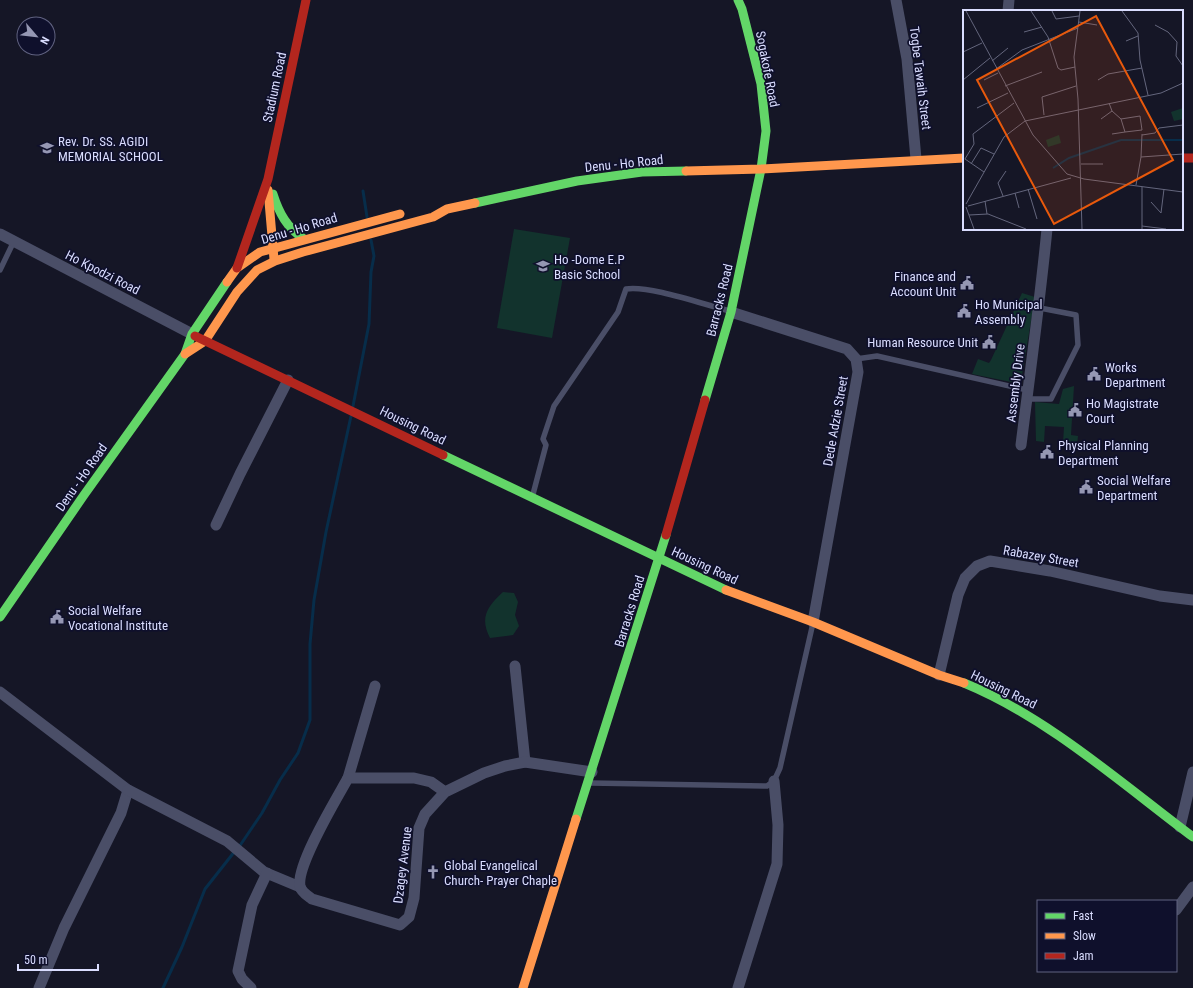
<svg xmlns="http://www.w3.org/2000/svg" width="1193" height="988" font-family="'Roboto Condensed',sans-serif">
  <style>
    .green { fill: #12332d }
    .lines { fill: none; stroke-linecap: round; stroke-linejoin: round }
    .stream { stroke: #072d4a; stroke-width: 3 }
    .lane { stroke: #4a4e67; stroke-width: 5.5 }
    .street { stroke: #4a4e67; stroke-width: 11 }
    .fast { stroke: #63d668; stroke-width: 9 }
    .slow { stroke: #ff974d; stroke-width: 9 }
    .jam { stroke: #b3261e; stroke-width: 9 }
    .labels { text-anchor: middle; stroke-width: 3.5; stroke-linejoin: round; paint-order: stroke }
    .street-label { font-size: 13px; fill: #daddff; stroke: #0f102c }
    .poi-label { font-size: 13px; fill: #daddff; stroke: #0f102c; text-anchor: start }
    .inset-river { fill: none; stroke: #072d4a; stroke-width: 2 }
    .inset-road { fill: none; stroke: #64667d; stroke-width: 1 }
    .view { fill: #e8590c; fill-opacity: 0.15; stroke: #e8590c; stroke-width: 2 }
    .inset-edge { fill: none; stroke: #daddff; stroke-width: 2 }
  </style>
  <rect width="100%" height="100%" fill="#151626"/>
  <g class="green">
    <path d="M514 229 570 238 552 338 497 328Z"/>
    <path d="M1022 293 1035 297 1022 375 1015 382H1011L972 374 978 359 989 363 991 360Z"/>
    <path d="M1074 386 1071 435 1078 436 1077 445 1063 443 1064 427 1045 426 1044 442 1036 441 1035 402 1059 404 1063 389Z"/>
    <path d="M503 592 514 593 518 602 515 615 519 626 513 635 490 638C479 617 488 606 503 592Z"/>
  </g>
  <g class="lines">
    <g class="stream">
      <path d="M363 191 367 217"/>
      <path d="M353 406 369 324 371 272 374 256 371 240"/>
      <path d="M239 847 262 813 280 780 298 753 310 720V644L314 600 326 532 351 416"/>
      <path d="M163 988 182 947 205 889 235 851"/>
    </g>
    <g class="lane">
      <path d="M0 270 14 241"/>
      <path d="M856 359 877 356 1027 390"/>
      <path d="M1027 399H1051L1078 345 1076 315 1040 308"/>
      <path d="M532 498 546 445 543 439 554 406 618 312 626 289C649 285 705 305 730 311"/>
      <path d="M590 783 767 786 774 781 780 768 813 623"/>
    </g>
    <g class="street">
      <path d="M896 0 907 59 916 159"/>
      <path d="M1008 11 1009 0"/>
      <path d="M0 234 192 334"/>
      <path d="M731 312 847 349 856 359 858 372 813 622"/>
      <path d="M1021 445C1030 373 1040 301 1047 229"/>
      <path d="M216 525 240 474 288 380"/>
      <path d="M515 666 525 762"/>
      <path d="M939 675 958 595 965 578 977 566 990 561 1050 571 1160 596 1193 600"/>
      <path d="M0 692 128 790 121 813 64 928 39 988"/>
      <path d="M348 778 375 686"/>
      <path d="M128 790 227 841 264 872 300 887"/>
      <path d="M445 792 431 782 414 778H348C337 798 296 865 300 886 301 892 308 896 312 899L400 925 409 917 414 898 419 828 425 814 445 792 484 773 505 766 525 762 592 772"/>
      <path d="M1180 827 1193 772"/>
      <path d="M1176 910 1193 887"/>
      <path d="M251 988 242 979 238 971 252 905 267 873"/>
      <path d="M738 988 777 864 778 825 774 781"/>
    </g>
    <g class="fast">
      <path d="M738 0 742 9 761 84 766 131 761 169"/>
      <path d="M273 194C279 213 287 228 304 239"/>
      <path d="M475 203 577 181 642 172 686 171"/>
      <path d="M705 400 731 312 761 169"/>
      <path d="M443 455 726 590"/>
      <path d="M0 617 84 495 185 354 192 334 227 282"/>
      <path d="M964 683C1047 717 1121 783 1193 837"/>
      <path d="M576 819 666 535"/>
    </g>
    <g class="slow">
      <path d="M686 171 761 169 964 158"/>
      <path d="M268 190 274 259"/>
      <path d="M227 282 237 268 260 252 400 214"/>
      <path d="M185 354 205 341 237 292 257 270 275 261 303 252 433 217 447 209 475 203"/>
      <path d="M726 590 813 622 939 675 964 683"/>
      <path d="M523 988 576 819"/>
    </g>
    <g class="jam">
      <path d="M1182 158H1193"/>
      <path d="M237 268 268 179 306 0"/>
      <path d="M195 336 443 455"/>
      <path d="M666 535 705 400"/>
    </g>
  </g>
  <defs>
    <g id="school-bare" transform="scale(1.08)"><path d="M0-5L7-2L0 1L-7-2ZM-4 1L0 2.5L4 1V4Q0 6-4 4Z" fill="#9597b3" stroke="#0f102c" stroke-width="2.5" paint-order="stroke"/></g>
    <g id="civic-bare" transform="scale(1.08)"><path d="M-.6-6.5H3V-4.5H.6V-3L4-1V1h2V6H-6V1h2V-1L-.6-3ZM-1.2 2.5V6h2.4V2.5Z" fill="#9597b3" stroke="#0f102c" stroke-width="2.5" paint-order="stroke"/></g>
    <g id="church-bare" transform="scale(1.08)"><path d="M-1.2-6h2.4v3.5h3.3v2.4h-3.3V6h-2.4V-.1h-3.3v-2.4h3.3Z" fill="#9597b3" stroke="#0f102c" stroke-width="2.5" paint-order="stroke"/></g>
  </defs>
  <g fill-rule="evenodd">
    <use href="#school-bare" x="47" y="148"/>
    <use href="#school-bare" x="543" y="266"/>
    <use href="#civic-bare" x="967" y="283"/>
    <use href="#civic-bare" x="964" y="311"/>
    <use href="#civic-bare" x="989" y="342"/>
    <use href="#civic-bare" x="1094" y="374"/>
    <use href="#civic-bare" x="1075" y="410"/>
    <use href="#civic-bare" x="1047" y="452"/>
    <use href="#civic-bare" x="1086" y="487"/>
    <use href="#civic-bare" x="57" y="617"/>
    <use href="#church-bare" x="433" y="872"/>
  </g>
  <g class="labels">
    <g class="street-label">
      <text transform="translate(768 69) rotate(79)" y="5">Sogakofe Road</text>
      <text transform="translate(921 78) rotate(83)" y="5">Togbe Tawaih Street</text>
      <text transform="translate(274 87) rotate(-78)" y="5">Stadium Road</text>
      <text transform="translate(624 163) rotate(-6)" y="5">Denu - Ho Road</text>
      <text transform="translate(299 228) rotate(-17)" y="5">Denu - Ho Road</text>
      <text transform="translate(103 272) rotate(27)" y="5">Ho Kpodzi Road</text>
      <text transform="translate(719 300) rotate(-76)" y="5">Barracks Road</text>
      <text transform="translate(1015 383) rotate(-83)" y="5">Assembly Drive</text>
      <text transform="translate(835 421) rotate(-80)" y="5">Dede Adzie Street</text>
      <text transform="translate(413 425) rotate(26)" y="5">Housing Road</text>
      <text transform="translate(81 477) rotate(-55)" y="5">Denu - Ho Road</text>
      <text transform="translate(1041 556) rotate(10)" y="5">Rabazey Street</text>
      <text transform="translate(705 565) rotate(25)" y="5">Housing Road</text>
      <text transform="translate(629 611) rotate(-73)" y="5">Barracks Road</text>
      <text transform="translate(1004 689) rotate(26)" y="5">Housing Road</text>
      <text transform="translate(402 865) rotate(-83)" y="5">Dzagey Avenue</text>
    </g>
    <g class="poi-label">
      <text x="58" y="146">Rev. Dr. SS. AGIDI<tspan x="58" dy="15">MEMORIAL SCHOOL</tspan></text>
      <text x="554" y="264">Ho -Dome E.P<tspan x="554" dy="15">Basic School</tspan></text>
      <text x="956" y="281" text-anchor="end">Finance and<tspan x="956" dy="15">Account Unit</tspan></text>
      <text x="975" y="309">Ho Municipal<tspan x="975" dy="15">Assembly</tspan></text>
      <text x="978" y="347" text-anchor="end">Human Resource Unit</text>
      <text x="1105" y="372">Works<tspan x="1105" dy="15">Department</tspan></text>
      <text x="1086" y="408">Ho Magistrate<tspan x="1086" dy="15">Court</tspan></text>
      <text x="1058" y="450">Physical Planning<tspan x="1058" dy="15">Department</tspan></text>
      <text x="1097" y="485">Social Welfare<tspan x="1097" dy="15">Department</tspan></text>
      <text x="68" y="615">Social Welfare<tspan x="68" dy="15">Vocational Institute</tspan></text>
      <text x="444" y="870">Global Evangelical<tspan x="444" dy="15">Church- Prayer Chaple</tspan></text>
    </g>
  </g>
  <g transform="translate(963 10)">
    <rect width="220" height="220" fill="#151626"/>
    <path d="M220 98V109L211 111 208 102ZM96 125 98 133 85 137 83 130Z" fill="#12332d"/>
    <path class="inset-river" d="M90 158 106 148 158 130H220"/>
    <path class="inset-road" d="M3 1 70 125 104 164 121 169 220 182M68 1 85 27 95 58 98 60 112 57M89 1 93 9 116 6M117 1 111 47 115 89 119 219M159 1 175 23 177 50 185 85M116 12 134 15M192 15 205 22 214 32 213 46 220 56M61 22 79 17M163 31 175 26M0 42 19 33M29 51 45 38M33 59 59 40 115 18M0 70 27 48M21 70 35 63M135 70 145 64 179 58M42 76 79 62M146 93 149 101 158 109 177 106 179 120 162 122 158 109M14 98 45 83M81 105 79 87 113 76M138 109 149 101M62 111 198 83 220 73M149 124 162 122M179 125 192 123 196 118 220 115M178 147 179 124M8 154 18 138 31 144M118 154H140M21 162 2 149 11 134 10 124 51 93M173 175 178 147 220 144M179 177V219M65 179 74 209M52 183 56 198M40 186 35 173 43 161M22 191 24 204M188 192 198 203 201 179M3 194 41 127 62 111M5 196 108 168M3 197 11 219M6 205 25 204 63 219M179 216 203 219"/>
    <path class="view" d="M133 6 210 150 91 214 14 70Z"/>
    <rect width="220" height="220" class="inset-edge"/>
  </g>
  <rect x="1037" y="900" width="140" height="72" fill="#0f102c" stroke="#606280"/>
  <rect x="1045" y="913" width="20" height="6" fill="#63d668" stroke="#606280"/>
  <text x="1073" y="920" font-size="12" fill="#daddff">Fast</text>
  <rect x="1045" y="933" width="20" height="6" fill="#ff974d" stroke="#606280"/>
  <text x="1073" y="940" font-size="12" fill="#daddff">Slow</text>
  <rect x="1045" y="953" width="20" height="6" fill="#b3261e" stroke="#606280"/>
  <text x="1073" y="960" font-size="12" fill="#daddff">Jam</text>
  <g transform="translate(36 36) rotate(118)"><circle r="19" fill="#0f102c" stroke="#606280"/>
  <path d="M0-3L7 15L0 10L-7 15Z" fill="#9597b3"/>
  <text y="-6" font-size="11" font-weight="bold" text-anchor="middle" fill="#daddff">N</text>
  </g>
  <path d="M18 964v6h80v-6" fill="none" stroke="#daddff" stroke-width="2"/>
  <text x="24" y="964" font-size="12" fill="#daddff" stroke="#0f102c" stroke-width="3" paint-order="stroke">50 m</text>
</svg>
